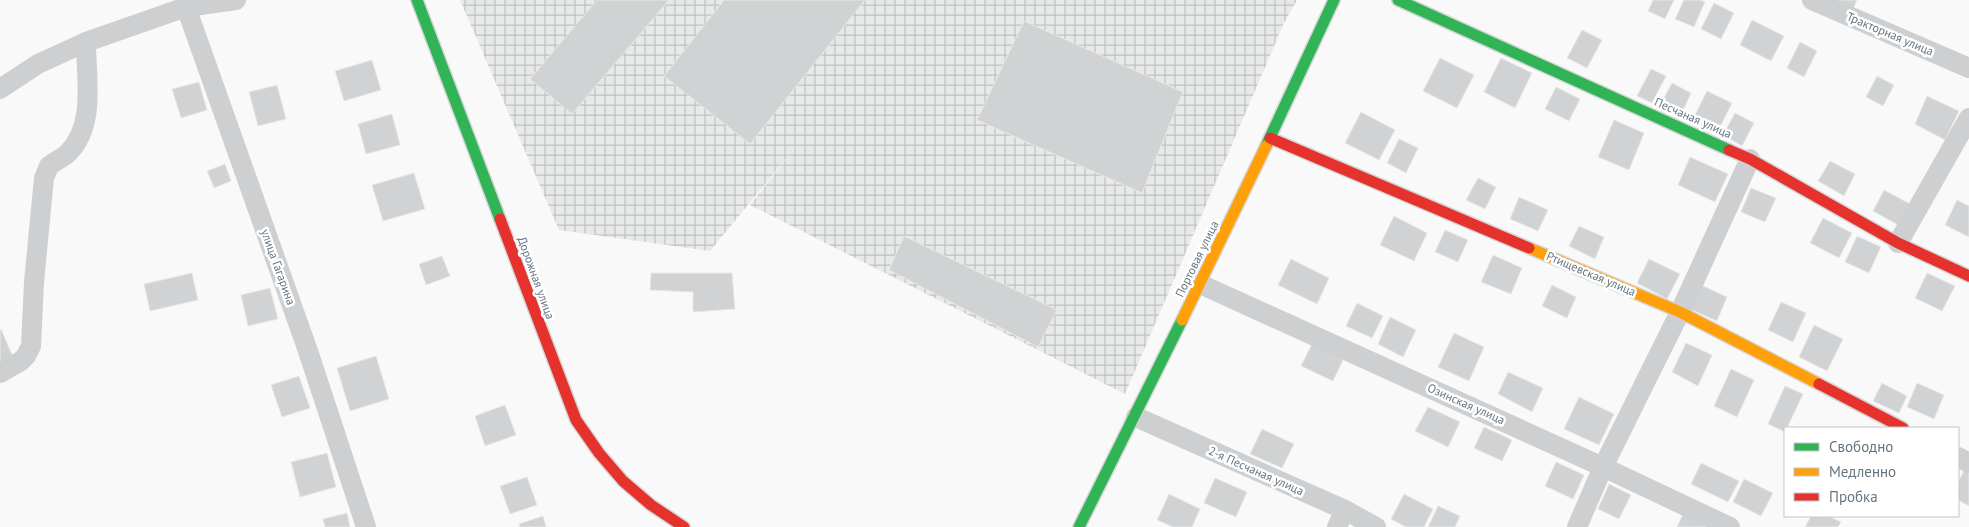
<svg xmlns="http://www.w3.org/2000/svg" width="1969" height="527" font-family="'PT Sans',sans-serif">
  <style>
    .industrial { fill: url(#industrial-grid) }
    .building { fill: #d0d2d3; stroke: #e8e8e8 }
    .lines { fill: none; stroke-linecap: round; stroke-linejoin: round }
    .fast-casing { stroke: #d5d6d7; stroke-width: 14 }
    .slow-casing { stroke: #d5d6d7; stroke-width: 14 }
    .jam-casing { stroke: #d5d6d7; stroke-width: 14 }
    .street { stroke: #cecfd0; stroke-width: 20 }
    .fast { stroke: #30b455; stroke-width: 11 }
    .slow { stroke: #ff9f0a; stroke-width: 11 }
    .jam { stroke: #e5322d; stroke-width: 11 }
    .labels { text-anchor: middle; stroke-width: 5; stroke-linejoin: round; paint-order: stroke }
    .street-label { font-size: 12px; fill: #657683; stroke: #fff }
  </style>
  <defs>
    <pattern id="industrial-grid" width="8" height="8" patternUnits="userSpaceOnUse" patternTransform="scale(1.25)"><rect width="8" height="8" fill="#e8e9e9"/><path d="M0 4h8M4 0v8" fill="none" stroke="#c0c1c2"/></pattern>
  </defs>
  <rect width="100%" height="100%" fill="#f9f9f9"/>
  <path class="industrial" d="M460 0H1297L1284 23 1125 394 750 205 799 143 710 251 559 230Z"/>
  <g class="building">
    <path d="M597 0H669L572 114 530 79Z"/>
    <path d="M724 0H865L750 144 664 76Z"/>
    <path d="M1653 0H1674L1665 19 1648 11Z"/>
    <path d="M1684 0H1701L1705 2 1694 27 1675 19Z"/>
    <path d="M1831 0H1857L1853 9Z"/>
    <path d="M1714 3 1734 13 1721 39 1701 29Z"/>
    <path d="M1752 20 1784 36 1771 61 1740 45Z"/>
    <path d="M1024 21 1183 92 1142 193 977 120Z"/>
    <path d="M1582 30 1602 40 1587 68 1567 58Z"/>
    <path d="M1800 42 1817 51 1804 77 1787 68Z"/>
    <path d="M1440 58 1474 75 1457 108 1423 91Z"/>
    <path d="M1501 58 1532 73 1515 108 1484 92Z"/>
    <path d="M372 60 381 90 344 101 335 71Z"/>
    <path d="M1651 69 1666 76 1652 103 1637 96Z"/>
    <path d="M1877 76 1894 85 1883 106 1866 97Z"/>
    <path d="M199 82 207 110 181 118 172 89Z"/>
    <path d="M1672 83 1691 93 1681 115 1660 105Z"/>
    <path d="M277 85 286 119 258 126 249 92Z"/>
    <path d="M1556 87 1580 99 1569 121 1545 109Z"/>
    <path d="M1707 91 1732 103 1717 133 1692 121Z"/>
    <path d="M1927 96 1959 111 1945 140 1915 124Z"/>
    <path d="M1361 112 1395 130 1379 160 1345 143Z"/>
    <path d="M1735 113 1754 123 1742 146 1723 135Z"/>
    <path d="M392 114 400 145 366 154 358 124Z"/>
    <path d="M1614 120 1644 133 1629 170 1598 157Z"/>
    <path d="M1399 139 1418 148 1406 173 1387 163Z"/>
    <path d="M1690 157 1728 174 1715 202 1678 185Z"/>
    <path d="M1830 161 1855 174 1844 196 1818 181Z"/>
    <path d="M225 164 231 181 214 188 207 171Z"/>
    <path d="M414 173 425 209 383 221 372 185Z"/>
    <path d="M1478 178 1496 187 1485 209 1466 200Z"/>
    <path d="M1751 188 1776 198 1765 222 1741 212Z"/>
    <path d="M1884 190 1912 205 1900 226 1873 211Z"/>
    <path d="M1519 197 1548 210 1538 231 1510 219Z"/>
    <path d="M1957 200 1969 206V237L1945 225Z"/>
    <path d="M1394 216 1427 233 1414 261 1380 245Z"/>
    <path d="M1823 218 1852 233 1839 258 1810 243Z"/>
    <path d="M1579 226 1604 237 1595 259 1569 246Z"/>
    <path d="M1445 230 1468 240 1458 262 1435 252Z"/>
    <path d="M904 236 1057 310 1038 347 889 270Z"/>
    <path d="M1857 236 1881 247 1869 273 1845 262Z"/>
    <path d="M1493 255 1522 268 1511 294 1481 282Z"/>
    <path d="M442 256 450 276 426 285 419 264Z"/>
    <path d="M1291 259 1329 278 1317 304 1278 285Z"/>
    <path d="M1649 259 1680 274 1667 299 1637 283Z"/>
    <path d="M192 273 198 300 150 311 144 284Z"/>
    <path d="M651 273H732L735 309 693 312V292L650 290Z"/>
    <path d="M1927 273 1955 286 1942 311 1915 298Z"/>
    <path d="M1552 285 1576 297 1567 318 1542 306Z"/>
    <path d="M1701 285 1727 297 1717 321 1690 309Z"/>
    <path d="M270 288 278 319 248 326 241 295Z"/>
    <path d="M1781 302 1806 313 1793 342 1768 330Z"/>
    <path d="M1357 303 1383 316 1372 338 1346 326Z"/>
    <path d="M1390 317 1416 330 1403 357 1378 344Z"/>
    <path d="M1814 325 1843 339 1827 371 1799 357Z"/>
    <path d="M1 329 13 357 0 362V330Z"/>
    <path d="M1454 333 1484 347 1469 381 1438 367Z"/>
    <path d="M1686 343 1712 355 1698 386 1672 372Z"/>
    <path d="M1312 344 1343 360 1333 381 1301 366Z"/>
    <path d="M376 356 389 399 350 411 337 368Z"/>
    <path d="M1731 369 1754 380 1737 417 1714 406Z"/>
    <path d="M1508 372 1543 388 1532 412 1498 394Z"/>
    <path d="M299 376 310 408 282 417 271 385Z"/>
    <path d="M1882 383 1907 396 1899 413 1873 401Z"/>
    <path d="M1917 383 1944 395 1934 419 1907 407Z"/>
    <path d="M1785 386 1803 394 1787 428H1785V432L1768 424Z"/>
    <path d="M1579 397 1614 414 1599 445 1564 429Z"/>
    <path d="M505 405 516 435 485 446 475 416Z"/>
    <path d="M1428 407 1460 422 1448 447 1415 431Z"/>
    <path d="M1484 427 1512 440 1502 461 1474 448Z"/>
    <path d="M1262 429 1294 444 1282 468 1250 454Z"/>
    <path d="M327 453 336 487 300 497 291 462Z"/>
    <path d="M1556 462 1584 475 1573 499 1545 486Z"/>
    <path d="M1701 463 1739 481 1728 502 1691 484Z"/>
    <path d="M1964 471 1969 473V506L1958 500V482Z"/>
    <path d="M527 477 537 505 510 514 500 486Z"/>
    <path d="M1215 478 1247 492 1236 517 1204 503Z"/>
    <path d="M1744 479 1773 493 1761 516 1733 502Z"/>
    <path d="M1609 484 1631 495 1619 519 1598 509Z"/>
    <path d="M1169 494 1200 509 1192 527H1173L1157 520Z"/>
    <path d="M1404 494 1433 509 1424 527H1406L1391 519Z"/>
    <path d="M1438 506 1460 516 1455 527H1428Z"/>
    <path d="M347 513 350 527H325L323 519Z"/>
    <path d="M1683 514 1713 527H1677Z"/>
    <path d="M543 516 546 527H520L519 524Z"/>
    <path d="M1811 516H1828L1841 522 1838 527H1805Z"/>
  </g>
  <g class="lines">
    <g class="fast-casing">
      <g id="fast">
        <path d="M417 0 500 219"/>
        <path d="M1398 0 1729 150"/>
        <path d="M1266 146 1334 0"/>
        <path d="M1079 527 1182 320"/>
      </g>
    </g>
    <g class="slow-casing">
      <g id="slow">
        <path d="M1529 248 1680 312 1819 384"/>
        <path d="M1182 320 1266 146"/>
      </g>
    </g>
    <g class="jam-casing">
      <g id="jam">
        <path d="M1270 138 1529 248"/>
        <path d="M1729 150 1750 159 1898 243 1969 276"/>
        <path d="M500 219 576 420 599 453 623 481 651 505 684 527"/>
        <path d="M1819 384 1903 428"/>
      </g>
    </g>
    <g class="street">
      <path d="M1812 0 1969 68"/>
      <path d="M186 7 308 351 366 527"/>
      <path d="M0 89 38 64 86 42 186 7 236 0"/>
      <path d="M1898 243 1969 118"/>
      <path d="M1200 284 1603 467 1730 527"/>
      <path d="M0 373 21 361 26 356 31 346 34 282 44 178 49 166C55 161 63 158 68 153 96 125 86 79 86 42"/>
      <path d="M1136 417 1345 510 1376 527"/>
      <path d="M1958 457 1969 463"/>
      <path d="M1337 527 1345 510"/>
      <path d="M1577 527 1603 467 1680 312 1750 159"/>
    </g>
    <use href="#fast" class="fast"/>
    <use href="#slow" class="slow"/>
    <use href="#jam" class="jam"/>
  </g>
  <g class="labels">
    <g class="street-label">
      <text transform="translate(1890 34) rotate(23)" y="4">Тракторная улица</text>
      <text transform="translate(1693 118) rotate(24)" y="4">Песчаная улица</text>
      <text transform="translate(1197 259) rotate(-64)" y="4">Портовая улица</text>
      <text transform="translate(278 267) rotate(70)" y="4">улица Гагарина</text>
      <text transform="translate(1591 274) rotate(23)" y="4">Ртищевская улица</text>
      <text transform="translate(536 278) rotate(70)" y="4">Дорожная улица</text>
      <text transform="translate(1466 404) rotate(24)" y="4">Озинская улица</text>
      <text transform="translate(1256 471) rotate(24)" y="4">2-я Песчаная улица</text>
    </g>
  </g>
  <rect x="1784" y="427" width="175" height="90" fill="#ffffff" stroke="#c1c8cd"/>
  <rect x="1794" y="443" width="25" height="8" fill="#30b455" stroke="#c1c8cd"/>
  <text x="1829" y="452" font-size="15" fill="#657683">Свободно</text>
  <rect x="1794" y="468" width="25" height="8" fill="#ff9f0a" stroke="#c1c8cd"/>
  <text x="1829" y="477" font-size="15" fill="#657683">Медленно</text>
  <rect x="1794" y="493" width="25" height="8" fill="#e5322d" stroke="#c1c8cd"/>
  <text x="1829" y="502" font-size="15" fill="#657683">Пробка</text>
</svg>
